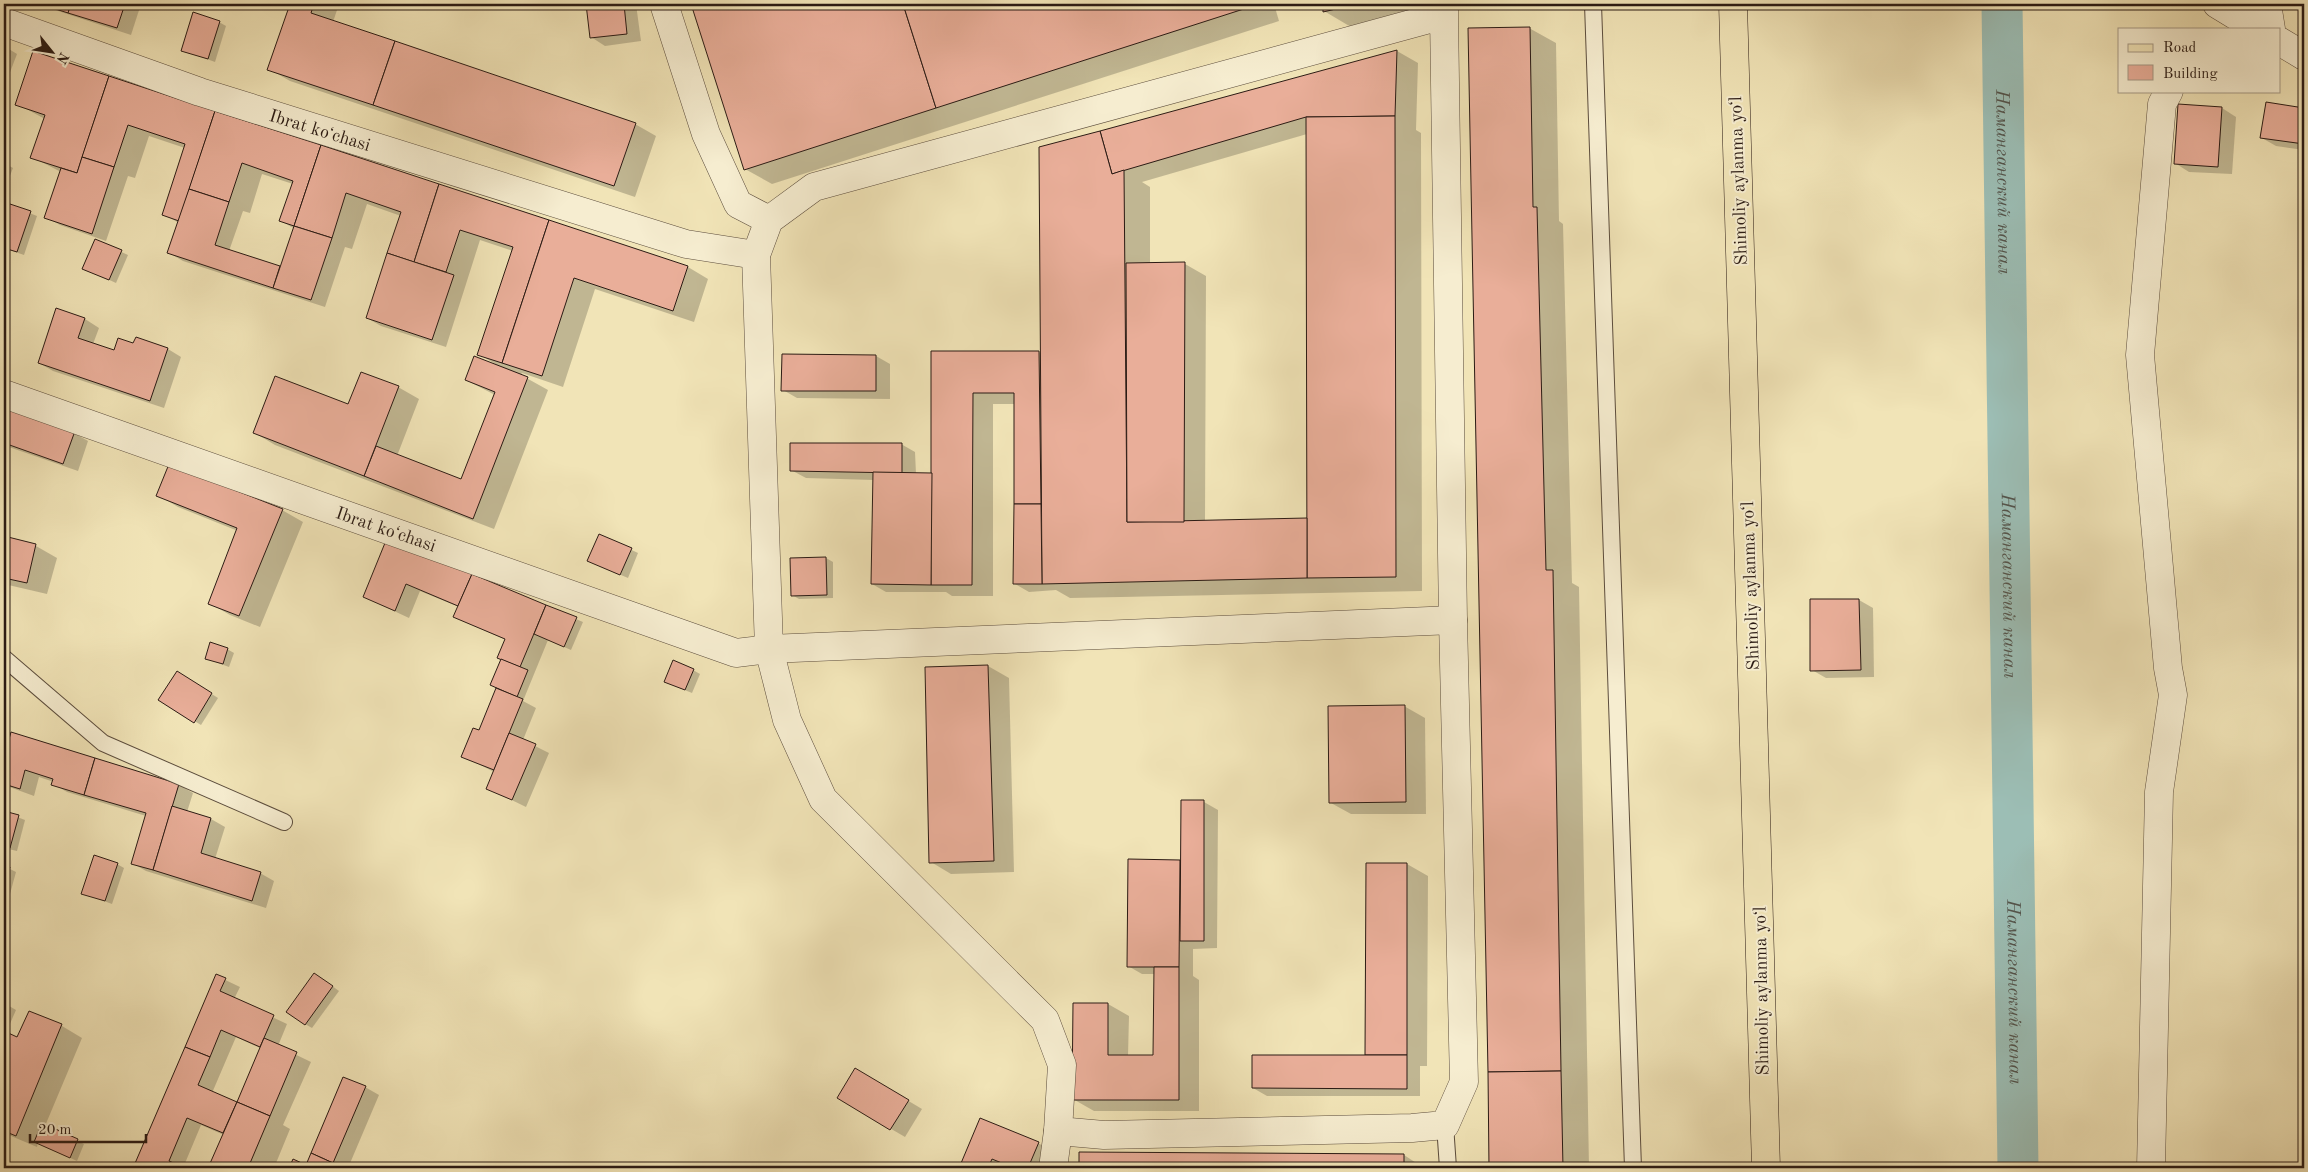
<svg xmlns="http://www.w3.org/2000/svg" width="2308" height="1172" font-family="'Old Standard TT',serif">
  <style>
    .shadow { fill: #0003; fill-rule: evenodd }
    .lines { fill: none; stroke-linecap: round; stroke-linejoin: round }
    .canal { stroke: #9cbeb5; stroke-width: 41 }
    .building { fill: #e9ae99; stroke: #2b1b14 }
    .service-casing { stroke: #5c4d3d; stroke-width: 18 }
    .minor-casing { stroke: #5c4d3d; stroke-width: 29 }
    .primary-casing { stroke: #2b1b14; stroke-width: 29 }
    .service { stroke: #f6edd0; stroke-width: 16 }
    .minor { stroke: #f6edd0; stroke-width: 28 }
    .primary { stroke: #f1e4b7; stroke-width: 28 }
    .labels { text-anchor: middle; stroke-width: 4; stroke-linejoin: round; paint-order: stroke }
    .street-label { font-size: 18px; fill: #2b1b14; stroke: #f6edd0 }
    .water-label { font-size: 19px; font-style: italic; fill: #53544c; stroke: #f6edd0 }
  </style>
  <rect width="100%" height="100%" fill="#f1e4b7"/>
  <filter id="stains"><feTurbulence type="fractalNoise" baseFrequency=".004" numOctaves="4"/><feColorMatrix values="0 0 0 0 .2 0 0 0 0 .09 0 0 0 0 .02 0 0 0 .5 -.17"/></filter>
  <radialGradient id="worn" r=".72"><stop offset=".6" stop-color="#630" stop-opacity="0"/><stop offset="1" stop-color="#630" stop-opacity=".3"/></radialGradient>
  <g class="shadow">
    <path d="M37 4H141L131 35Z"/>
    <path d="M291 4H339L333 22 635 124 656 136 635 197 290 81 269 69Z"/>
    <path d="M587 4H636L641 41 605 46 591 37Z"/>
    <path d="M693 4H1274L1279 21 772 184 745 169Z"/>
    <path d="M1324 4H1428V8L1351 27 1324 11Z"/>
    <path d="M219 22 226 26 215 62 182 50Z"/>
    <path d="M1529 28 1556 43 1559 221 1563 224 1572 583 1579 587 1589 1168H1491L1469 29Z"/>
    <path d="M4 46 17 54 4 88Z"/>
    <path d="M1397 51 1418 63 1416 130 1421 133 1422 591 1070 598 1056 590 1029 592 1015 584V404H993V596H952L946 592H886L872 584 874 480 806 478 791 470 901 444 915 452 916 474H932L933 353 1039 352 1042 354 1041 148ZM1307 134 1308 519 1205 522 1206 276 1185 264H1150V187L1142 182Z"/>
    <path d="M34 53 688 267 708 279 694 322 595 289 563 387 522 373 521 375 548 390 494 529 275 445 255 433 349 405 398 387 419 399 397 456 462 480 495 395 466 380 495 364 479 354 513 251 480 240 446 347 381 326 367 318 401 216 367 204 352 249 345 247 325 307 183 261 169 253 179 223 163 214 185 148 149 136 135 178 128 176 106 241 60 225 46 217 61 172 32 157 45 119 17 104ZM262 174 293 184 281 221 295 229 281 268 229 251 243 211 250 213Z"/>
    <path d="M2267 104 2304 109V150L2276 146 2262 138Z"/>
    <path d="M2222 108 2236 117 2232 174 2189 172 2175 163Z"/>
    <path d="M4 163 13 168 4 191Z"/>
    <path d="M4 203 37 216 24 255 4 248Z"/>
    <path d="M95 240 128 255 116 283 83 268Z"/>
    <path d="M57 310 85 319 99 328 93 344 114 352 134 345 168 349 181 357 164 408 53 371 39 363Z"/>
    <path d="M783 355 876 356 890 364V399L797 398 783 390Z"/>
    <path d="M4 408 74 433 88 441 78 471 6 446 4 454Z"/>
    <path d="M158 495 282 510 303 522 260 627 230 615 209 603 238 531 178 507Z"/>
    <path d="M600 535 638 553 628 578 595 564Z"/>
    <path d="M4 538 36 546 57 558 47 594 4 584Z"/>
    <path d="M388 540 583 622 571 650 548 640 523 701 536 708 523 740 549 753 526 807 487 788 494 772 463 756 479 732 498 688 506 640 455 617 459 607 420 591 409 618 364 597Z"/>
    <path d="M826 558 833 562V598L799 599 792 595Z"/>
    <path d="M1859 600 1873 608 1874 677 1826 678 1812 670Z"/>
    <path d="M227 649 234 653 229 667 207 659Z"/>
    <path d="M988 666 1009 678 1014 872 951 874 931 862 926 668Z"/>
    <path d="M693 670 700 674 692 693 665 682Z"/>
    <path d="M177 672 218 698 201 725 160 700Z"/>
    <path d="M1404 706 1425 718 1426 814H1351L1331 803Z"/>
    <path d="M12 734 179 785 193 793 187 812 211 819 225 827 215 859 260 873 274 881 266 908 146 871 132 863 146 816 67 792 53 784 54 782 39 777 34 796 4 785V762Z"/>
    <path d="M1182 802H1204L1218 810 1217 948 1193 949V976L1199 980V1111H1094L1073 1099 1108 1004 1129 1016 1128 1056H1155V974H1142L1128 966 1129 861H1181Z"/>
    <path d="M4 812 25 820 17 851 4 848Z"/>
    <path d="M117 864 124 868 112 904 82 893Z"/>
    <path d="M1407 864 1428 876 1427 1066H1420V1096H1267L1253 1088 1366 1056Z"/>
    <path d="M4 866 16 872 4 916Z"/>
    <path d="M217 976 240 987 234 999 287 1024 278 1046 311 1062 283 1125 290 1129 274 1168H210L224 1135 201 1125 183 1168H135ZM236 1037 260 1048 242 1106 212 1093Z"/>
    <path d="M321 978 339 991 312 1028 305 1024Z"/>
    <path d="M4 1003 16 1010 6 1033 18 1038 29 1012 62 1026 82 1038 45 1126 84 1144 77 1161 38 1143 37 1147 4 1133Z"/>
    <path d="M855 1069 922 1109 905 1137 838 1098Z"/>
    <path d="M365 1087 379 1095 348 1168H290L294 1161 307 1166Z"/>
    <path d="M1038 1143 1052 1151 1045 1168H1011L1006 1166 1005 1168H961Z"/>
    <path d="M1080 1154 1404 1155 1424 1168H1080Z"/>
  </g>
  <g class="lines">
    <path class="canal" id="s1" d="M2002 4 2018 1168"/>
  </g>
  <g class="building">
    <path d="M40 4H71L68 13Z"/>
    <path d="M71 4H125L117 28 68 13Z"/>
    <path d="M290 4H314L311 13 395 41 373 105 267 70Z"/>
    <path d="M586 4H624L627 34 590 38Z"/>
    <path d="M691 4H903L936 108 744 170Z"/>
    <path d="M903 4H1253V6L936 108Z"/>
    <path d="M1323 4H1357L1323 12Z"/>
    <path d="M193 12 220 21 208 59 181 51Z"/>
    <path d="M1530 27 1533 207H1537L1546 570H1553L1561 1071 1488 1072 1468 28Z"/>
    <path d="M395 41 636 123 614 186 373 105Z"/>
    <path d="M1397 50 1395 116 1306 117 1112 174 1100 131Z"/>
    <path d="M33 51 109 76 77 173 30 158 45 115 15 105Z"/>
    <path d="M109 76 215 111 179 221 162 215 185 144 128 125 114 167 82 157Z"/>
    <path d="M2266 102 2304 108V144L2260 138Z"/>
    <path d="M2178 104 2222 107 2218 167 2174 164Z"/>
    <path d="M215 111 321 145 294 226 279 221 293 181 242 163 229 202 189 189Z"/>
    <path d="M1395 116 1396 577 1307 578 1306 117Z"/>
    <path d="M1100 131 1112 174 1124 170 1127 522 1307 518V578L1042 584 1039 147Z"/>
    <path d="M321 145 439 184 414 262 387 253 401 212 346 193 332 238 294 226Z"/>
    <path d="M82 157 114 167 92 234 44 218 61 168 77 173Z"/>
    <path d="M439 184 549 220 502 363 477 355 513 247 460 230 446 272 414 262Z"/>
    <path d="M189 189 229 202 215 245 280 266 273 288 167 253Z"/>
    <path d="M4 202 31 211 17 252 4 248Z"/>
    <path d="M549 220 688 266 673 311 574 278 542 376 502 363Z"/>
    <path d="M294 226 332 238 311 300 273 288Z"/>
    <path d="M95 239 122 250 109 280 82 269Z"/>
    <path d="M387 253 454 275 432 340 366 318Z"/>
    <path d="M1185 262 1184 522H1127L1126 263Z"/>
    <path d="M56 308 85 318 78 338 114 350 118 338 133 343 136 337 168 348 150 401 38 363Z"/>
    <path d="M931 351H1039L1041 504H1014V393H973L972 585H931Z"/>
    <path d="M782 354 876 355V391H781Z"/>
    <path d="M474 356 528 377 473 519 364 476 376 446 461 479 495 392 465 380Z"/>
    <path d="M361 372 399 386 364 476 253 433 275 376 348 404Z"/>
    <path d="M4 407 75 431 63 464 4 443Z"/>
    <path d="M790 443H902V473L790 471Z"/>
    <path d="M169 464 283 509 239 616 208 604 237 528 156 496Z"/>
    <path d="M873 472 932 473 931 585 871 584Z"/>
    <path d="M1014 504H1041L1042 584H1013Z"/>
    <path d="M599 534 632 548 620 575 587 561Z"/>
    <path d="M4 536 36 544 27 583 4 578Z"/>
    <path d="M387 538 472 574 458 606 406 584 395 611 363 597Z"/>
    <path d="M826 557 827 595 791 596 790 558Z"/>
    <path d="M472 574 546 605 520 667 497 658 505 639 453 617Z"/>
    <path d="M1810 599H1859L1861 670 1810 671Z"/>
    <path d="M546 605 577 617 564 647 534 634Z"/>
    <path d="M210 642 228 648 223 664 205 659Z"/>
    <path d="M501 659 528 670 517 697 490 685Z"/>
    <path d="M673 660 694 669 685 690 664 682Z"/>
    <path d="M988 665 994 861 929 863 925 667Z"/>
    <path d="M177 671 212 693 194 723 158 700Z"/>
    <path d="M496 688 523 699 494 770 461 757 473 728 479 730Z"/>
    <path d="M1405 705 1406 802 1329 803 1328 706Z"/>
    <path d="M11 732 95 758 84 795 51 785 53 779 25 770 20 789 4 784V757Z"/>
    <path d="M509 733 536 744 512 800 486 789Z"/>
    <path d="M95 758 179 784 153 870 131 864 146 813 84 795Z"/>
    <path d="M1181 800H1204V941H1180Z"/>
    <path d="M172 806 211 818 201 853 261 872 252 901 153 870Z"/>
    <path d="M4 811 19 815 10 848 4 847Z"/>
    <path d="M94 855 118 863 105 901 81 894Z"/>
    <path d="M1128 859 1180 860 1179 967H1127Z"/>
    <path d="M1366 863H1407V1055H1365Z"/>
    <path d="M4 865 10 867 4 888Z"/>
    <path d="M1154 967H1179V1100H1072L1073 1003H1108V1055H1153Z"/>
    <path d="M314 973 333 986 305 1025 286 1012Z"/>
    <path d="M216 974 226 978 220 991 274 1015 260 1047 221 1030 210 1057 185 1047Z"/>
    <path d="M29 1011 62 1024 16 1136 4 1131V1031L17 1037Z"/>
    <path d="M264 1038 297 1052 270 1116 237 1102Z"/>
    <path d="M185 1047 210 1057 198 1085 237 1102 223 1133 187 1118 169 1161 185 1168H133Z"/>
    <path d="M1252 1055H1407V1089L1252 1088Z"/>
    <path d="M855 1068 909 1100 890 1130 837 1098Z"/>
    <path d="M1561 1071 1563 1168H1489L1488 1072Z"/>
    <path d="M343 1077 366 1086 333 1163 311 1153Z"/>
    <path d="M237 1102 270 1116 248 1168H208Z"/>
    <path d="M980 1118 1039 1142 1028 1168H1014L992 1159 988 1168H959Z"/>
    <path d="M42 1123 78 1139 70 1158 34 1142Z"/>
    <path d="M1079 1152 1404 1154V1168H1079Z"/>
    <path d="M311 1153 333 1163 330 1168H289L293 1159 306 1165Z"/>
    <path d="M333 1163 346 1168H330Z"/>
    <path d="M560 1163 567 1168H555Z"/>
  </g>
  <g class="lines">
    <g class="service-casing">
      <g id="service">
        <path d="M1593 4 1633 1168"/>
        <path d="M4 658 103 743 284 822"/>
        <path d="M1445 1125 1448 1168"/>
      </g>
    </g>
    <g class="minor-casing">
      <g id="minor">
        <path d="M664 4 706 134 738 204 769 220"/>
        <path d="M1444 4V15L1453 620 1464 1082 1445 1125 1412 1128 1104 1135 1058 1131 1062 1065 1045 1020 823 799 787 720 769 649 756 255 769 220 814 187 1444 15"/>
        <path d="M2217 4 2258 29"/>
        <path d="M2267 4 2271 29"/>
        <path d="M4 22 200 92 686 244 756 255"/>
        <path d="M2279 41 2304 56"/>
        <path d="M4 394 736 653 769 649 1453 620"/>
        <path d="M1053 1168 1058 1131"/>
        <path d="M2151 1168 2159 792 2173 695 2168 668 2140 355 2162 104 2169 91"/>
      </g>
    </g>
    <g class="primary-casing">
      <path id="primary" d="M1733 4 1766 1168"/>
    </g>
    <use href="#service" class="service"/>
    <use href="#minor" class="minor"/>
    <use href="#primary" class="primary"/>
  </g>
  <g class="labels">
    <g class="street-label">
      <text transform="translate(320 130) rotate(17)" y="6">Ibrat koʻchasi</text>
      <text transform="translate(1738 181) rotate(-92)" y="6">Shimoliy aylanma yoʻl</text>
      <text transform="translate(386 529) rotate(19)" y="6">Ibrat koʻchasi</text>
      <text transform="translate(1750 586) rotate(-92)" y="6">Shimoliy aylanma yoʻl</text>
      <text transform="translate(1761 991) rotate(-91)" y="6">Shimoliy aylanma yoʻl</text>
    </g>
    <g class="water-label">
      <text dy="7" stroke="none"><textPath href="#s1" startOffset="178">Наманганский канал</textPath></text>
      <text dy="7" stroke="none"><textPath href="#s1" startOffset="582">Наманганский канал</textPath></text>
      <text dy="7" stroke="none"><textPath href="#s1" startOffset="988">Наманганский канал</textPath></text>
    </g>
  </g>
  <rect width="2308" height="1172" fill="none" stroke="#f1e4b7" stroke-width="20"/>
  <rect x="5" y="5" width="2298" height="1162" fill="none" stroke="#2b1b14" stroke-width="2.5"/>
  <rect x="10" y="10" width="2288" height="1152" fill="none" stroke="#2b1b14"/>
  <rect x="2118" y="28" width="162" height="65" fill="#f6edd0" stroke="#a59985"/>
  <rect x="2128" y="44" width="25" height="8" fill="#f1e4b7" stroke="#a59985"/>
  <text x="2163" y="52" font-size="15" fill="#2b1b14">Road</text>
  <rect x="2128" y="65" width="25" height="15" fill="#e9ae99" stroke="#a59985"/>
  <text x="2163" y="78" font-size="15" fill="#2b1b14">Building</text>
  <g transform="translate(52 52) rotate(120)" stroke="#f6edd0" stroke-width="4" paint-order="stroke">
  <path d="M0-4L9 19L0 12L-9 19Z" fill="#2b1b14"/>
  <text y="-8" font-size="14" font-weight="bold" text-anchor="middle" fill="#2b1b14">N</text>
  </g>
  <path d="M30 1134v8h116v-8" fill="none" stroke="#2b1b14" stroke-width="2.5"/>
  <text x="38" y="1134" font-size="15" fill="#2b1b14" stroke="#f6edd0" stroke-width="4" paint-order="stroke">20 m</text>
  <rect width="100%" height="100%" filter="url(#stains)"/>
  <rect width="100%" height="100%" fill="url(#worn)"/>
</svg>
